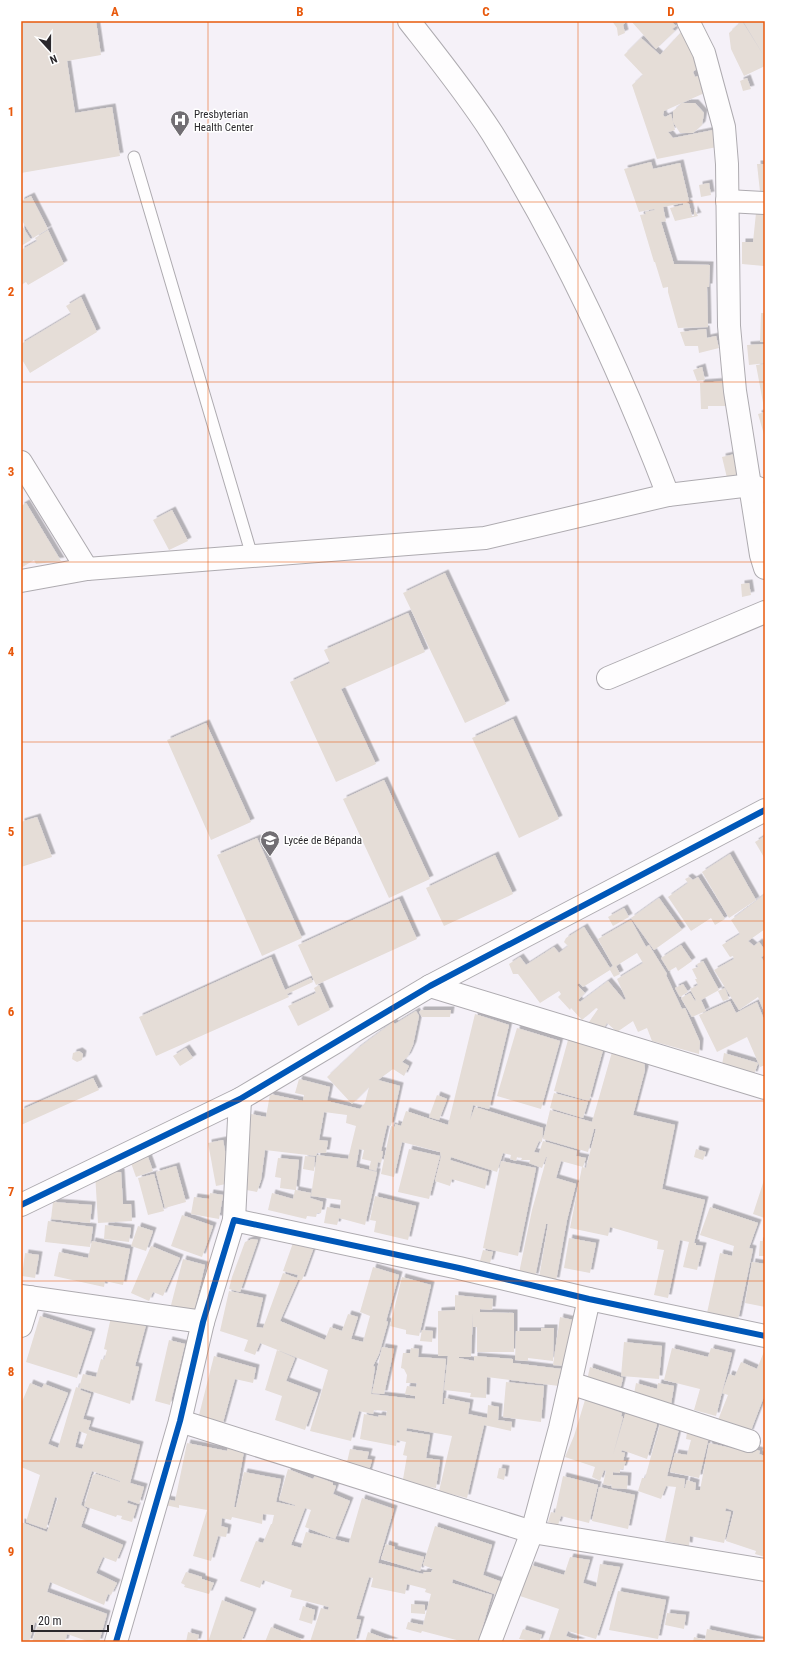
<svg xmlns="http://www.w3.org/2000/svg" width="786" height="1663" font-family="'Roboto Condensed',sans-serif">
  <style>
    .building { fill: #e5ddd7; fill-rule: evenodd; filter: url(#shadow) }
    .lines { fill: none; stroke-linecap: round; stroke-linejoin: round }
    .lane-casing { stroke: #aeabb0; stroke-width: 13 }
    .street-casing { stroke: #aeabb0; stroke-width: 24 }
    .lane { stroke: #fefdfe; stroke-width: 11 }
    .street { stroke: #fefdfe; stroke-width: 22 }
    .cycleway-casing { stroke: #fff; stroke-width: 8 }
    .cycleway { stroke: #0057b8; stroke-width: 6 }
    .grid { fill: none; stroke: #e8590c; stroke-width: 1; stroke-opacity: 0.55 }
    .labels { text-anchor: middle; stroke-width: 3; stroke-linejoin: round; paint-order: stroke }
    .poi-label { font-size: 11px; fill: #2a282c; stroke: #fff; text-anchor: start }
    .neatline { fill: none; stroke: #e8590c; stroke-width: 1.5 }
    .grid-label { font-size: 13px; text-anchor: middle; font-weight: bold; fill: #e8590c }
  </style>
  <defs>
    <filter id="shadow"><feDropShadow dx="3.5" dy="-3.5" stdDeviation="0" flood-color="#0004"/></filter>
  </defs>
  <rect width="100%" height="100%" fill="#f5f1f8"/>
  <g class="building">
    <path d="M21 21H96L101 55 67 61 75 113 112 107 120 156 21 173Z"/>
    <path d="M612 21H627L623 25 625 33 618 36 617 28Z"/>
    <path d="M631 21H671L676 26 672 29 675 31 656 49Z"/>
    <path d="M742 21 764 56 743 21H765V66L744 76 731 49 729 33Z"/>
    <path d="M685 28 704 62 693 72 695 77 702 75 709 91 664 111 663 115 665 117 671 114 675 130 668 132 673 138 718 129 722 146 657 159 632 85 643 75 624 55 641 38 660 55Z"/>
    <path d="M747 78 751 89 743 91 740 81Z"/>
    <path d="M682 103H695L704 113 702 125 693 133H680L673 122V111Z"/>
    <path d="M651 162 653 169 680 163 689 201 686 202 689 204 692 216H694V209L698 216 675 221 670 208 683 205V203L663 207 666 221 661 222 674 264 710 265 709 287H707L708 327 678 328 668 292V287L663 288 655 262H654L640 215 646 214 645 212 655 210 654 209 639 212 624 169Z"/>
    <path d="M757 164H765V201H761Z"/>
    <path d="M709 183 711 195 701 197 699 185Z"/>
    <path d="M31 196 48 229 33 238 21 219V201Z"/>
    <path d="M756 213 765 214V266L742 264V242H753Z"/>
    <path d="M21 224 31 240 21 246Z"/>
    <path d="M48 230 64 264 28 285 26 282 21 285V250L37 241 35 238Z"/>
    <path d="M81 297 97 332 30 373 21 358V344L71 314 66 306Z"/>
    <path d="M761 313H765V342H760Z"/>
    <path d="M706 329 707 338 716 336 719 348 699 353 698 346H685L680 332Z"/>
    <path d="M765 344V363L749 365 747 345Z"/>
    <path d="M765 364V408H764L756 365Z"/>
    <path d="M702 367 705 380 697 381 693 370Z"/>
    <path d="M727 381 734 406 726 408V406H708V409H701L700 383Z"/>
    <path d="M765 412V438L758 414Z"/>
    <path d="M735 454 741 479 728 482 722 457Z"/>
    <path d="M26 503 61 561 36 564 34 560 21 568V506Z"/>
    <path d="M172 510 188 541 169 550 153 520Z"/>
    <path d="M445 573 506 704 465 723 403 593Z"/>
    <path d="M749 583 751 595 742 597 741 584Z"/>
    <path d="M408 613 425 652 341 689 376 764 336 782 290 682 330 663 324 650Z"/>
    <path d="M513 719 559 819 519 838 472 738Z"/>
    <path d="M206 723 251 822 211 840 167 740Z"/>
    <path d="M384 780 430 879 389 898 343 799Z"/>
    <path d="M37 817 52 857 21 867V822Z"/>
    <path d="M765 836V859L755 842Z"/>
    <path d="M257 838 302 938 262 956 217 855Z"/>
    <path d="M730 854 756 900 729 918 702 872Z"/>
    <path d="M495 855 513 894 444 926 426 888Z"/>
    <path d="M689 877 693 880 698 877 725 919 715 925 711 918 691 931 668 897 688 883 685 879Z"/>
    <path d="M765 894V929L748 941 754 946 759 942 765 950V955L761 957 765 963V1014L758 997 739 1010 714 970 734 959 733 956 730 957 722 945 740 934 731 920Z"/>
    <path d="M659 898 682 930 654 950 631 918Z"/>
    <path d="M399 899 417 939 316 985 298 945Z"/>
    <path d="M624 908 629 917 613 926 608 917Z"/>
    <path d="M631 920 646 947 649 945 667 974 666 975 682 1009 685 1008 700 1042 699 1054 652 1041 647 1028 638 1032 633 1021 617 1032 607 1023 602 1031 589 1025V1022L598 1009 596 1008 582 1020 571 1008 570 1010 558 997 561 994 559 991 540 1003 518 974H513L509 964 520 957 526 965 554 947 559 953 568 946 564 942 566 938 584 927 610 968 613 966 598 939ZM637 953 643 963 617 979 626 999 624 1000 608 981 580 1002 578 1000 585 993 577 985 579 983 583 987 610 970 614 977 620 974 616 966Z"/>
    <path d="M681 945 692 961 678 971 676 967 669 971 661 958Z"/>
    <path d="M271 957 285 990 311 978 313 982 287 994 289 997 156 1056 139 1017Z"/>
    <path d="M703 961 719 990 701 1000 706 1011 692 1017 681 998 690 993 695 1001 696 1000 690 989 698 985 695 979H697L692 969 698 967 697 964Z"/>
    <path d="M683 984 688 992 680 997 675 988Z"/>
    <path d="M319 985 330 1010 298 1026 288 1006 316 993 314 988Z"/>
    <path d="M725 988 729 999 723 1001 718 991Z"/>
    <path d="M730 1001 736 1013 757 1002 765 1022V1065L760 1067 747 1037 717 1052 699 1015Z"/>
    <path d="M421 1010H451L450 1017H422L419 1012Z"/>
    <path d="M416 1011 419 1016 413 1045 408 1056 402 1062 409 1066 404 1076 393 1069 378 1080 400 1086 391 1126 387 1125 381 1151H383L381 1163 378 1162 376 1171 369 1169 371 1161 362 1159 364 1150 359 1149 356 1167 377 1172 365 1225 339 1218 337 1225 324 1223 327 1207 340 1209 341 1200 311 1196 317 1155 348 1159 356 1126 346 1123 347 1115 324 1112 319 1140 328 1141 326 1153H317L316 1156 265 1150 261 1180 257 1192 241 1189 250 1133H246L251 1114 266 1117 270 1094 303 1101 304 1095 295 1093 299 1079 330 1087 327 1101 360 1109 365 1103 369 1087 352 1104 327 1077 357 1049 393 1022 395 1024Z"/>
    <path d="M475 1014 509 1025 489 1109 473 1105 470 1120 475 1107 543 1128 542 1142 539 1141 534 1152 539 1153 543 1141 577 1151 576 1156 586 1158 583 1167 561 1161 556 1178 576 1184 567 1220 556 1281 539 1278 548 1224H546L535 1277 519 1273 532 1210 547 1157H546L542 1168 529 1163 530 1160H521L522 1158 517 1157 516 1161 510 1159 511 1155 503 1153 497 1172 451 1157 450 1160 489 1172 485 1189 452 1179 450 1186 435 1181 441 1157 440 1152 402 1142 394 1177 381 1174 391 1126 395 1127V1124L401 1126 406 1111 448 1125Z"/>
    <path d="M517 1028 560 1041 541 1109 497 1096Z"/>
    <path d="M568 1040 603 1050 589 1101 554 1091Z"/>
    <path d="M186 1048 193 1058 180 1066 173 1056Z"/>
    <path d="M79 1051 83 1054 82 1060 77 1062 72 1059 73 1053Z"/>
    <path d="M612 1052 644 1060 645 1070 633 1115 675 1125 662 1189 705 1200 694 1243H696V1245L703 1246 697 1270 683 1267 689 1242 680 1240 668 1298 654 1295 664 1250 657 1249 658 1241 610 1227 608 1236 570 1228 582 1167 586 1168 596 1129H594L588 1152 543 1139 550 1110 592 1122Z"/>
    <path d="M724 1053 758 1063 754 1075 722 1065Z"/>
    <path d="M93 1078 99 1090 21 1125V1110Z"/>
    <path d="M554 1093 588 1102 583 1118 550 1108Z"/>
    <path d="M437 1095 447 1099 439 1120 429 1117Z"/>
    <path d="M223 1140 231 1183 216 1186 208 1143Z"/>
    <path d="M409 1149 440 1156 429 1199 398 1192Z"/>
    <path d="M696 1149 706 1152 703 1160 694 1157Z"/>
    <path d="M305 1156 315 1157 314 1171 303 1169Z"/>
    <path d="M148 1157 153 1171 136 1177 131 1163Z"/>
    <path d="M278 1158 299 1160 296 1190 311 1193 310 1198 323 1202 321 1213H317L316 1217 307 1216 306 1219 268 1210 272 1193 293 1199 295 1190 280 1188 281 1178 275 1177Z"/>
    <path d="M501 1161 536 1168 518 1256 483 1248Z"/>
    <path d="M176 1166 186 1202 165 1208 156 1172Z"/>
    <path d="M121 1172 123 1204H131L132 1221 98 1223 95 1173Z"/>
    <path d="M154 1174 164 1211 148 1215 138 1178Z"/>
    <path d="M765 1177V1218L753 1214Z"/>
    <path d="M210 1193 223 1195 219 1219 191 1214 194 1197 209 1199Z"/>
    <path d="M375 1196 416 1206 408 1240 374 1232 376 1221 370 1220Z"/>
    <path d="M53 1202 92 1205 90 1223 51 1219Z"/>
    <path d="M710 1207 758 1223 749 1248 753 1249 738 1320 707 1313 720 1253 732 1256 734 1246 700 1235Z"/>
    <path d="M182 1215 213 1226 202 1257 171 1246Z"/>
    <path d="M48 1221 93 1227 90 1247 45 1242Z"/>
    <path d="M105 1225 131 1228 129 1242 104 1239Z"/>
    <path d="M138 1226 153 1231 146 1251 131 1246Z"/>
    <path d="M569 1238 596 1243 590 1273 564 1268Z"/>
    <path d="M252 1239 258 1240 240 1292 229 1289 232 1277 245 1242Z"/>
    <path d="M294 1240 314 1247 302 1280H298L280 1321 325 1340 330 1327 342 1331 348 1314 358 1317 351 1339 363 1342 370 1316 360 1312 373 1267 399 1275 386 1321 388 1322 379 1354 373 1366 375 1367 371 1394 415 1399V1396L405 1394 407 1386 416 1387 417 1383H406L407 1375 404 1369 401 1368 403 1353H410L411 1348 419 1349 418 1357 446 1359 442 1404H446L444 1403 445 1398 470 1403 468 1414 487 1418 488 1405 499 1407 498 1420 512 1422 511 1431 484 1425 467 1498 439 1491 452 1436 407 1428 406 1431 430 1435 426 1458 440 1460 436 1488 426 1487 425 1489 402 1485 407 1456 403 1455 406 1442 397 1440 396 1446 360 1439 364 1414 378 1417 379 1415 386 1416 387 1411 374 1410 373 1414 359 1411 351 1441 310 1431 328 1370 260 1343 255 1355 244 1351 248 1340 220 1331 229 1291 263 1298 256 1327 263 1328 283 1273 297 1278 298 1275 283 1271Z"/>
    <path d="M92 1241 130 1249 123 1285 105 1281 104 1287 54 1276 59 1252 88 1258Z"/>
    <path d="M760 1241H765V1256H759Z"/>
    <path d="M151 1246 180 1258 163 1296 153 1292 149 1301 131 1293Z"/>
    <path d="M483 1250 493 1252 490 1263 480 1261Z"/>
    <path d="M25 1253 39 1255 35 1278 22 1276Z"/>
    <path d="M183 1259 205 1265 193 1315 170 1309Z"/>
    <path d="M752 1262 765 1264V1307L745 1303Z"/>
    <path d="M402 1277 431 1285 419 1336 406 1334V1330L390 1326Z"/>
    <path d="M455 1295 493 1299 492 1310 480 1309V1312L514 1313V1352H477V1327H473V1313L471 1357H459V1358L474 1361V1356L513 1359V1363L570 1370 567 1387 487 1377 486 1398 470 1397 471 1393 444 1390 448 1356H438V1311L455 1310Z"/>
    <path d="M40 1316 92 1332 77 1378 26 1362Z"/>
    <path d="M111 1317 146 1325 135 1366 139 1367 130 1404 81 1388 80 1390 91 1394 83 1419 91 1421 88 1430 140 1445 130 1483 144 1487 139 1504 128 1500 127 1503 137 1506 132 1522 121 1519 122 1516 117 1515 116 1517 84 1506 93 1475 96 1474 120 1482V1481L92 1471 81 1505 87 1509 81 1527 123 1545 116 1562 103 1557 96 1573 117 1583 111 1595 108 1594 104 1605 50 1582 47 1592 107 1614 99 1642H90L67 1634 65 1642H32L38 1624 35 1622 29 1642H21V1522L47 1532 58 1498 55 1497 46 1529 26 1522 40 1475 21 1467V1404L30 1383 42 1388 44 1384 68 1393 48 1444 58 1448 76 1387 79 1388 83 1374 96 1377 101 1359 104 1360 107 1350 104 1349ZM79 1431 87 1434 82 1449 75 1447Z"/>
    <path d="M560 1317 573 1320 570 1366 553 1365Z"/>
    <path d="M541 1328H554L553 1361 528 1358V1361L515 1360 516 1331H541Z"/>
    <path d="M422 1330 433 1331 432 1342 420 1341Z"/>
    <path d="M169 1340 185 1344 170 1405 155 1401Z"/>
    <path d="M624 1342 662 1346 659 1379 621 1376Z"/>
    <path d="M382 1347 394 1349 384 1394 372 1393Z"/>
    <path d="M672 1348 708 1357 711 1348 732 1353 716 1416 694 1410 700 1389 664 1380Z"/>
    <path d="M765 1349V1394L750 1433 718 1420 728 1395 722 1393 729 1374 735 1376 741 1362 757 1369Z"/>
    <path d="M277 1350 295 1358 286 1381 318 1393 305 1430 275 1420 282 1396 265 1390Z"/>
    <path d="M214 1356 256 1368 253 1383 235 1379 222 1426 198 1419Z"/>
    <path d="M590 1367 623 1378 619 1394 586 1384Z"/>
    <path d="M506 1382 544 1386 541 1422 503 1417Z"/>
    <path d="M636 1383 657 1389 658 1383 674 1386 670 1410 633 1399Z"/>
    <path d="M585 1400 622 1413 621 1416 623 1417 613 1455 626 1411 658 1421 647 1459 622 1450 621 1452 625 1453 623 1461H626L623 1469H620V1473L613 1472V1475L628 1476 627 1489 612 1488 611 1484 610 1486 603 1484 606 1471 604 1470 600 1481 592 1477 595 1467 565 1457 574 1436Z"/>
    <path d="M660 1424 679 1429 667 1476 685 1479 684 1488H685L687 1480 696 1483 695 1490H700L709 1443 753 1453 754 1449 760 1451 759 1454 765 1456V1557L755 1554 756 1551 726 1541 734 1511 726 1508 725 1511 731 1512 724 1543 690 1536 689 1546 665 1541 676 1487 666 1486 661 1499 638 1491 642 1478H645Z"/>
    <path d="M687 1432 709 1437 699 1478 670 1472 675 1453 687 1455 691 1440 686 1439Z"/>
    <path d="M187 1443 227 1451 228 1447 244 1451 234 1507H236L244 1472 281 1479 276 1502 295 1506V1505L279 1500 288 1469 313 1479 315 1476 333 1483V1485L336 1486 333 1494 350 1501 335 1539 305 1527 311 1510 305 1508 291 1545 301 1548 306 1532 349 1543 362 1498 394 1509 378 1563 423 1574 424 1572H431L433 1569 423 1565 435 1526 492 1545 483 1575 505 1583 500 1596 453 1579 452 1583 492 1595 478 1642H464L422 1631 421 1633 406 1629 408 1622 423 1625 431 1594 425 1592 426 1589 407 1584 405 1594 371 1587 373 1578 369 1577 356 1619 361 1620 355 1642H310L321 1608 328 1610 329 1607 290 1597 292 1590 263 1580 260 1588 240 1581 256 1541 263 1543 271 1524H272L274 1515 263 1514 262 1524 232 1517 231 1520 222 1518 221 1526 228 1528 226 1537 218 1536 211 1561 193 1556 207 1510 179 1505V1508L165 1505 166 1499 175 1501Z"/>
    <path d="M350 1449 369 1452 367 1459 372 1460 367 1478 345 1471Z"/>
    <path d="M499 1468 506 1469 504 1480 497 1478Z"/>
    <path d="M563 1476 598 1485 589 1523 561 1516 558 1525 548 1522 551 1512 555 1513Z"/>
    <path d="M599 1487 635 1495 628 1529 592 1521Z"/>
    <path d="M386 1544 395 1547 394 1549 424 1557 420 1571 381 1559Z"/>
    <path d="M570 1557 590 1560 583 1583 596 1587 600 1564 620 1567 596 1639 568 1631 566 1636 582 1642H548L559 1609 520 1596 531 1565 564 1575Z"/>
    <path d="M186 1572 202 1577V1579L214 1583 209 1594 184 1587 185 1585 181 1583Z"/>
    <path d="M618 1591 666 1600 658 1639 609 1630Z"/>
    <path d="M222 1600 253 1612 241 1642H208Z"/>
    <path d="M411 1604 425 1605V1614L411 1613Z"/>
    <path d="M303 1606 315 1610 312 1624 299 1620Z"/>
    <path d="M667 1613 686 1615 684 1629 665 1625Z"/>
    <path d="M271 1627 301 1639 300 1642H265Z"/>
    <path d="M523 1629 542 1635 539 1642 519 1639Z"/>
    <path d="M707 1629 763 1641V1642H693L694 1637 705 1640Z"/>
    <path d="M188 1632 199 1635 197 1642H186Z"/>
    <path d="M368 1632 395 1642H365Z"/>
  </g>
  <g class="lines">
    <g class="lane-casing">
      <path id="lane" d="M134 157 252 556"/>
    </g>
    <g class="street-casing">
      <g id="street">
        <path d="M409 21C438 58 467 94 492 133 563 247 620 370 668 495L751 485 765 491"/>
        <path d="M688 21 704 53 724 127 727 164 729 326 735 391 761 555 765 568"/>
        <path d="M727 201 765 203"/>
        <path d="M21 462 87 569"/>
        <path d="M21 581 87 569 485 538 668 495"/>
        <path d="M608 678 765 612"/>
        <path d="M430 986 765 1088"/>
        <path d="M21 1205 240 1099 430 986 765 810"/>
        <path d="M234 1220 240 1099"/>
        <path d="M21 1296 203 1322"/>
        <path d="M21 1326 30 1297"/>
        <path d="M570 1383 749 1441"/>
        <path d="M180 1421 532 1532 765 1570"/>
        <path d="M116 1642 180 1421 203 1322 234 1220 459 1268 589 1299 765 1336"/>
        <path d="M490 1642 532 1532 560 1428 589 1299"/>
      </g>
    </g>
    <use href="#lane" class="lane"/>
    <use href="#street" class="street"/>
    <g class="cycleway-casing">
      <g id="cycleway">
        <path d="M21 1205 240 1099 430 986 765 810"/>
        <path d="M116 1642 180 1421 203 1322 234 1220 459 1268 589 1299 765 1336"/>
      </g>
    </g>
    <use href="#cycleway" class="cycleway"/>
  </g>
  <path class="grid" d="M208 21V1642M393 21V1642M578 21V1642M21 202H765M21 382H765M21 562H765M21 742H765M21 921H765M21 1101H765M21 1281H765M21 1461H765"/>
  <defs>
    <g id="hospital-pin" transform="scale(1)"><path d="M0 17L-7.5 6A9.5 9.5 0 1 1 7.5 6Z" fill="#716e73" stroke="#fff"/><path d="M-5-5h3v3.5h4V-5h3V5h-3V1.5h-4V5h-3Z" fill="#fff"/></g>
    <g id="school-pin" transform="scale(1)"><path d="M0 17L-7.5 6A9.5 9.5 0 1 1 7.5 6Z" fill="#716e73" stroke="#fff"/><path d="M0-5L7-2L0 1L-7-2ZM-4 1L0 2.5L4 1V4Q0 6-4 4Z" fill="#fff"/></g>
  </defs>
  <g fill-rule="evenodd">
    <use href="#hospital-pin" x="180" y="120"/>
    <use href="#school-pin" x="270" y="840"/>
  </g>
  <g class="labels">
    <g class="poi-label">
      <text x="194" y="118">Presbyterian<tspan x="194" dy="13">Health Center</tspan></text>
      <text x="284" y="844">Lycée de Bépanda</text>
    </g>
  </g>
  <rect width="786" height="1663" fill="none" stroke="#ffffff" stroke-width="44"/>
  <g transform="translate(50 50) rotate(159)" stroke="#ffffff" stroke-width="3" paint-order="stroke">
  <path d="M0-3L7 15L0 10L-7 15Z" fill="#2a282c"/>
  <text y="-6" font-size="11" font-weight="bold" text-anchor="middle" fill="#2a282c">N</text>
  </g>
  <path d="M32 1625v6h76v-6" fill="none" stroke="#2a282c" stroke-width="2"/>
  <text x="38" y="1625" font-size="12" fill="#2a282c" stroke="#ffffff" stroke-width="3" paint-order="stroke">20 m</text>
  <rect x="22" y="22" width="742" height="1619" class="neatline"/>
  <g class="grid-label">
    <text x="115" y="16">A</text>
    <text x="300" y="16">B</text>
    <text x="486" y="16">C</text>
    <text x="671" y="16">D</text>
    <text x="11" y="116">1</text>
    <text x="11" y="296">2</text>
    <text x="11" y="476">3</text>
    <text x="11" y="656">4</text>
    <text x="11" y="836">5</text>
    <text x="11" y="1016">6</text>
    <text x="11" y="1196">7</text>
    <text x="11" y="1376">8</text>
    <text x="11" y="1556">9</text>
  </g>
</svg>
